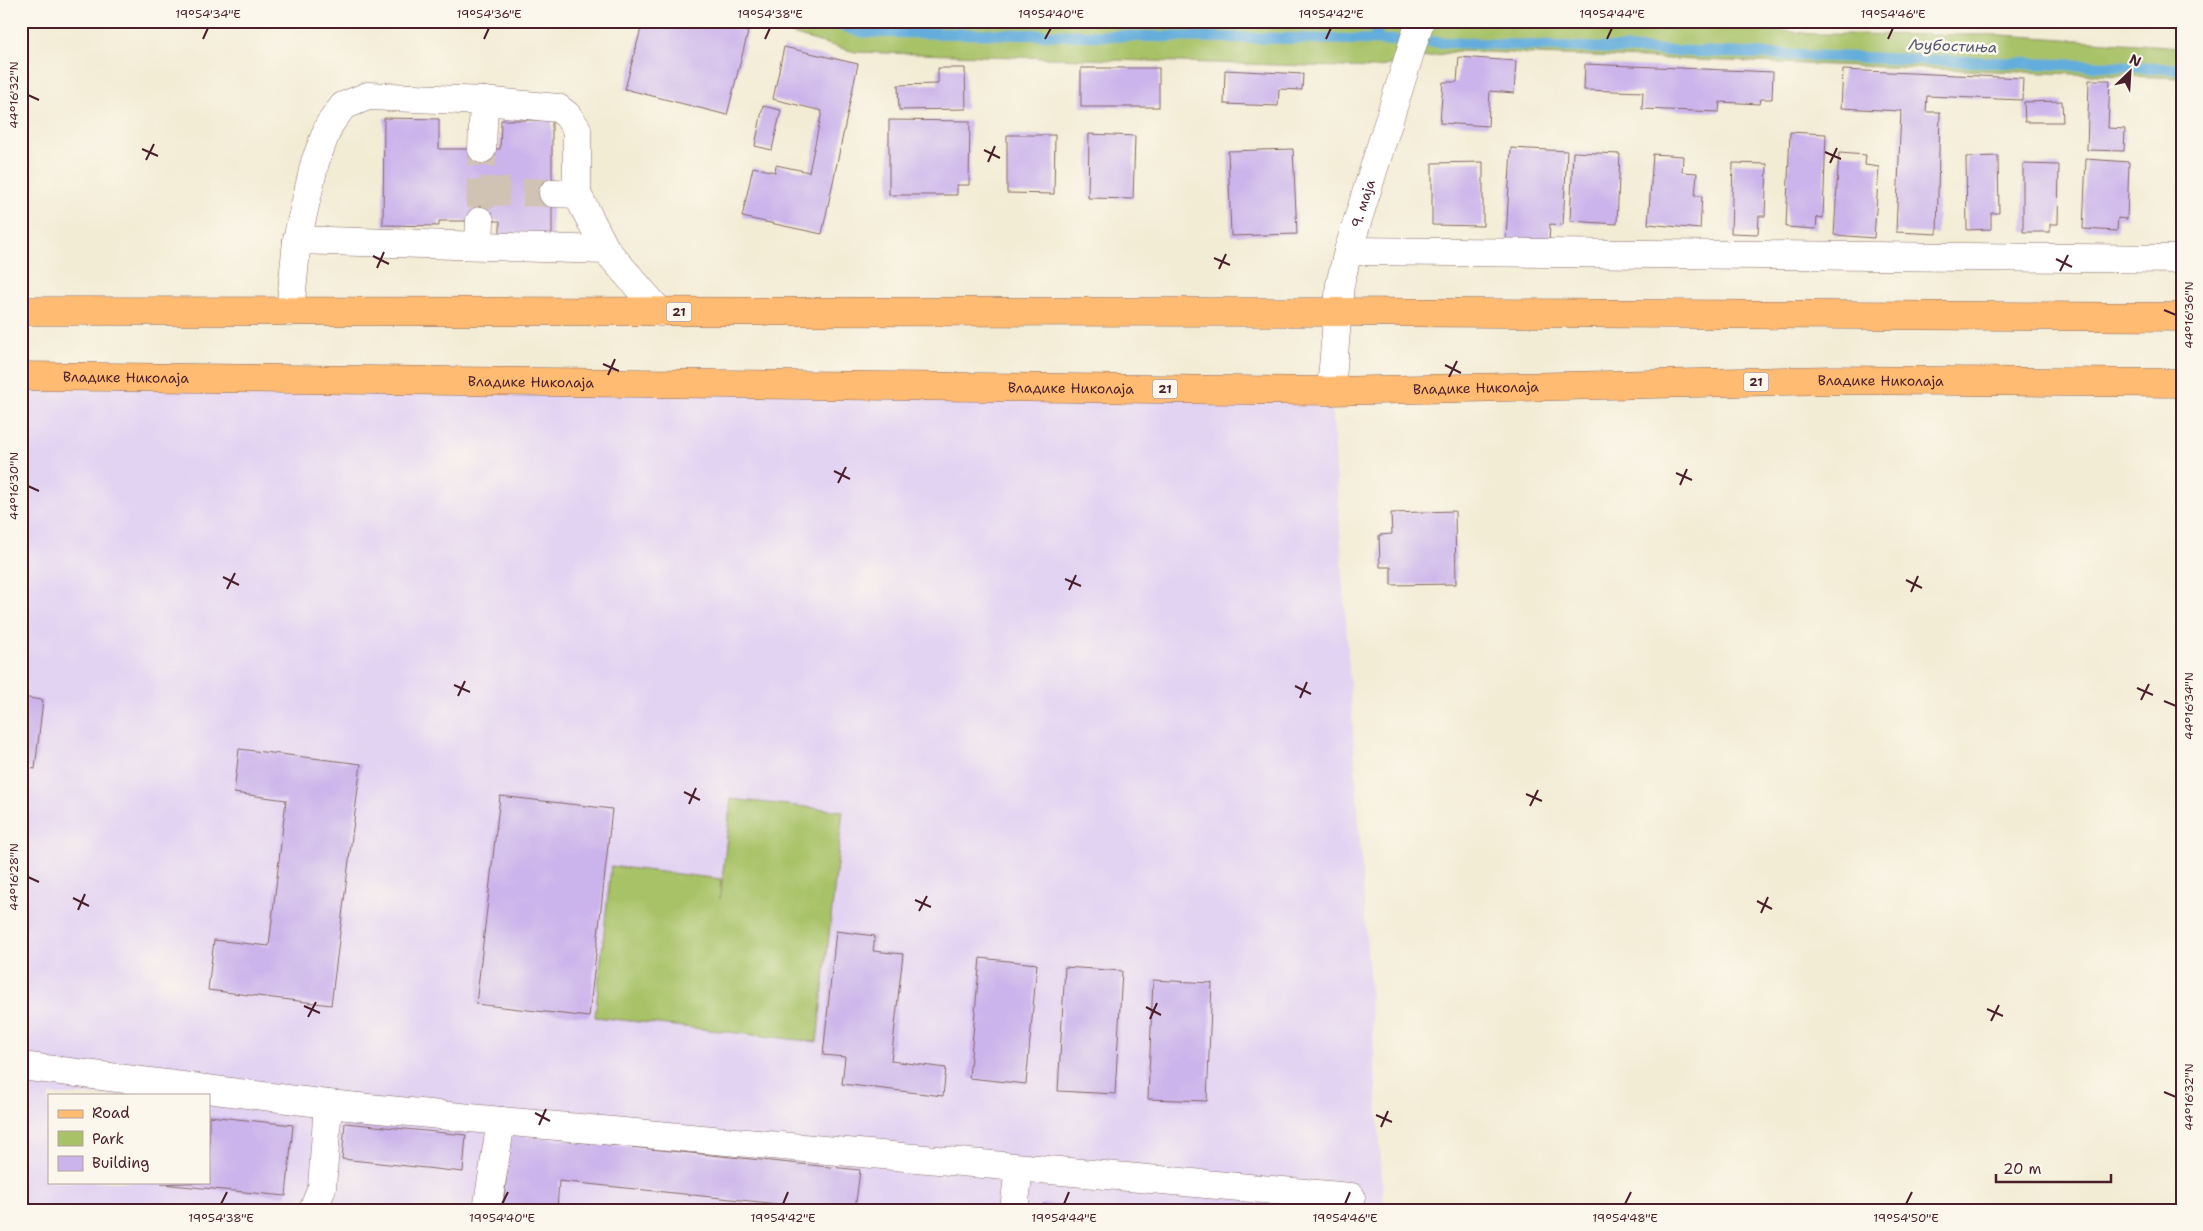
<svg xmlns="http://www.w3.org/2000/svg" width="2203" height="1231" font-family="'Shantell Sans',sans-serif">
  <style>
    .built { fill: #e3d3f2; fill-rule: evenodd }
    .green { fill: #a8c268; stroke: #79704a }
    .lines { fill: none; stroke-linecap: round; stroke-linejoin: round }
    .stream { stroke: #64addc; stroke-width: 11 }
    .building { fill: #cbb3eb }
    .minor-tunnel { stroke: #d1c3b3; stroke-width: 28; stroke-dasharray: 28 14; stroke-linecap: butt }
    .minor-casing { stroke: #856766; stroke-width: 29 }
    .major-casing { stroke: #856766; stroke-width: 29 }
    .minor { stroke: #fff; stroke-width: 28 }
    .major { stroke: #ffbb71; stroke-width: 28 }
    .ticks { fill: none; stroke: #4a1f2b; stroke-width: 2 }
    .labels { text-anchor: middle; stroke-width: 5; stroke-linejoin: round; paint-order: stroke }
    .shield { fill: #fbf7ec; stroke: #7f6065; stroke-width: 1 }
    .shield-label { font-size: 12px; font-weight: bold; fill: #4a1f2b }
    .street-label { font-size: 14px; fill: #4a1f2b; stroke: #fbf7ec }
    .water-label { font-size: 15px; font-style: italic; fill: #545872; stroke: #fbf7ec }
    .neatline { fill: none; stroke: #4a1f2b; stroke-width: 2 }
    .ticks-label { font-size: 12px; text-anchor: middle; fill: #4a1f2b }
  </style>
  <rect width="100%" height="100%" fill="#fbf7ec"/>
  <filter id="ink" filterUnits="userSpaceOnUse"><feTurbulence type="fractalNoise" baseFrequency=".02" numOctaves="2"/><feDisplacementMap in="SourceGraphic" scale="10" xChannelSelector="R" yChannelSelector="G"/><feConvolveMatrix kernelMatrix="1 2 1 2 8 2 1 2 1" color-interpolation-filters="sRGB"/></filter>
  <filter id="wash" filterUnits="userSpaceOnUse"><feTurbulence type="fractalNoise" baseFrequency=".0096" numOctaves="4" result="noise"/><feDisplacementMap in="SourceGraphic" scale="20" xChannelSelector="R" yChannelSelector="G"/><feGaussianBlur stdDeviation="1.12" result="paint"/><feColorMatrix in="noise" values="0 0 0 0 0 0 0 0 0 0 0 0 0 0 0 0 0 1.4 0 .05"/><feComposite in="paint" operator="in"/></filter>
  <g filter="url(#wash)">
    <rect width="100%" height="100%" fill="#f3ecd5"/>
    <path class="built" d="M21 376 1331 391 1384 1210H21ZM49 1095H209V1182H49Z"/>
    <g class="green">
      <path d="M746 21H1687L1813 34 2003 35 2182 47V78L1457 51 1375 68 855 52Z"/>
      <path d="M731 799 843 811 817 1042 595 1017 611 866 721 879 720 899Z"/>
    </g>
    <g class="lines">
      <g class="stream">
        <path d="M826 21 862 32 1379 40 2182 69"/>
        <path d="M1372 21 1379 40"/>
      </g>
    </g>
    <g id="blocks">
      <g class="building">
        <path d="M643 21H706L748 32 727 115 625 89Z"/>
        <path d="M784 47 858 64 822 234 742 217 753 167 775 172 776 165 809 172 822 111 773 99Z"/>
        <path d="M1459 57 1516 61 1514 93 1490 91 1488 126 1440 123 1443 82H1457Z"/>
        <path d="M1585 64 1773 72 1772 99H1761L1760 104 1720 102 1719 112 1642 109 1643 92 1584 90Z"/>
        <path d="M938 68H965L966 109 899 110 898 85 938 84Z"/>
        <rect x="1081" y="68" width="78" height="39"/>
        <path d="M1225 70 1303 74 1302 90 1279 89 1278 106 1224 104Z"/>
        <path d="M1843 70 2023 78 2022 100 1927 96 1926 112H1940L1937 234 1896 232 1901 111 1841 108Z"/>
        <path d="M2089 80H2110L2108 128 2125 129 2124 151 2087 150Z"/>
        <path d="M2062 101 2063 122H2025L2024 102Z"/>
        <path d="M763 106 781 110 772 150 755 146Z"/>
        <path d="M384 118 439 119V149H500L501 120H552V240L500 241V221H439V226L383 225Z"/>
        <path d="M889 120 970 121 969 185H957V195H889Z"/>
        <path d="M1790 132 1826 134 1823 218 1817 217 1816 229 1786 227Z"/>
        <path d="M1089 134 1135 136 1133 199 1088 198Z"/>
        <path d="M1007 135H1055L1054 194 1007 193Z"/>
        <path d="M1511 148 1567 151 1563 225 1550 224 1549 242 1506 240Z"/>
        <path d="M1293 149 1297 234 1231 236 1228 151Z"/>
        <path d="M1573 152 1620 154 1617 224 1570 221Z"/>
        <path d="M1839 153 1866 155 1865 165 1879 167 1874 238 1834 235Z"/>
        <path d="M1653 154 1683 156 1682 172 1697 173 1695 196H1702L1700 229 1648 224Z"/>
        <path d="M1998 156 1999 213H1991V229L1967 230 1966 157Z"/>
        <path d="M2086 159 2129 162 2127 219 2118 218 2117 231 2083 229Z"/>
        <path d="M1483 162V226L1432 225V163Z"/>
        <path d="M1733 163 1767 164 1765 216H1759L1758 234 1731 233Z"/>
        <path d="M2023 164 2059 165 2058 224H2050V232H2023Z"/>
        <path d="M2180 181H2182V235L2178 234Z"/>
        <path d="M1455 511 1456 584 1391 585V567H1380L1379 535 1392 534 1391 513Z"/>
        <path d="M21 697 43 700 35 769 21 767Z"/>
        <path d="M239 749 361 764 331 1005 208 990 214 940 269 946 286 800 234 793Z"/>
        <path d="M500 796 612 809 589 1017 476 1004Z"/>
        <path d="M836 931 875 936 873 951 903 954 891 1061 946 1068 943 1096 842 1084 845 1057 823 1055Z"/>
        <path d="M980 958 1037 964 1026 1084 969 1078Z"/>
        <path d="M1065 967 1122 971 1115 1094 1058 1091Z"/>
        <path d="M1153 980 1212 983 1207 1101 1148 1099Z"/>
        <path d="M209 1116 293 1125 286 1196 161 1184 209 1182Z"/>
        <path d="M345 1123 466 1135 463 1172 342 1159Z"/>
        <path d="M511 1135 860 1170 855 1210H836L559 1181 557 1210H503Z"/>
        <path d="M1043 1204 1085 1208V1210H1043Z"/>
      </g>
    </g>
  </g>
  <g filter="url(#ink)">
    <use href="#blocks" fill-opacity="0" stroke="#856766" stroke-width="1"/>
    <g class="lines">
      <g class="minor-tunnel">
        <path d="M481 191 553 193"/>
        <path d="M480 208 482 149"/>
      </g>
      <g class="minor-casing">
        <g id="minor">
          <path d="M482 149 484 101"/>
          <path d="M553 193 577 194 606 250 660 312"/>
          <path d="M297 240 606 250"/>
          <path d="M479 245 480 221"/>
          <path d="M1348 251 2182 259"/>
          <path d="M290 312 297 240 315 162 329 125 343 106 368 96 484 101 558 108 567 115 577 129V194"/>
          <path id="s1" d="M1331 391 1340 284 1348 251 1420 21"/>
          <path d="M21 1066 328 1104 501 1121 1351 1197"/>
          <path d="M313 1210 322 1188 328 1104"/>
          <path d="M487 1210 501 1121"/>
          <path d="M1014 1210 1019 1168"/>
        </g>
      </g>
      <g class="major-casing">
        <g id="major">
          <path d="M21 311 1338 312 2182 317"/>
          <path id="s2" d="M21 376 1331 391 1833 380 2182 383"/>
        </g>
      </g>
      <use href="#minor" class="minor"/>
      <use href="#major" class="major"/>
    </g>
  </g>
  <path class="ticks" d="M203 39 208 28M484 39 489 28M765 39 770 28M1045 39 1051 28M1326 39 1331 28M1607 39 1612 28M1888 39 1893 28M28 95 39 100M142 149 158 156M984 150 1000 158M1825 152 1841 159M146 160 154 144M988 162 995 146M1830 163 1837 148M373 256 389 264M1214 258 1230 265M2056 259 2072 267M377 268 384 252M1219 269 1226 254M2060 271 2068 255M2164 310 2176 315M603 364 619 371M1445 365 1461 373M608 375 615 359M1449 377 1457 361M834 471 850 479M1676 473 1692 480M838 483 846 467M1680 485 1687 469M28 486 39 491M223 577 239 585M1065 579 1081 586M1906 580 1922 588M227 589 235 573M1069 590 1076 575M1911 592 1918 576M454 685 470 692M1295 686 1311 694M2137 688 2153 695M458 696 465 681M1300 698 1307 682M2141 700 2149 684M2164 701 2176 706M684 792 700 800M1526 794 1542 801M689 804 696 788M1530 806 1538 790M28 877 39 882M73 898 89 906M915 900 931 907M1757 901 1772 909M78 910 85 894M919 911 927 896M1761 913 1768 897M304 1006 320 1013M1146 1007 1161 1015M1987 1009 2003 1016M308 1017 316 1002M1150 1019 1157 1003M1991 1021 1999 1005M2164 1092 2176 1097M535 1113 550 1121M1376 1115 1392 1122M539 1125 546 1109M1381 1127 1388 1111M221 1204 227 1192M502 1204 508 1192M783 1204 788 1192M1064 1204 1069 1192M1345 1204 1350 1192M1625 1204 1631 1192M1906 1204 1912 1192"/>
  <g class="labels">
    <g class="shield">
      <rect x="666.5" y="302.5" width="25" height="19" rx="4"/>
      <rect x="1743.5" y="372.5" width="25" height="19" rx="4"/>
      <rect x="1152.5" y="379.5" width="25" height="19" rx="4"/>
    </g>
    <g class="shield-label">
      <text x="679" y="316">21</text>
      <text x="1756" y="386">21</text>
      <text x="1165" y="393">21</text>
    </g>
    <g class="street-label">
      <text dy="5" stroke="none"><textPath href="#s1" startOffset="191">9. маја</textPath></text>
      <text dy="5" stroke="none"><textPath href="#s2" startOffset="105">Владике Николаја</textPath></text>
      <text dy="5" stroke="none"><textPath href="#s2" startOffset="1860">Владике Николаја</textPath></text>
      <text dy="5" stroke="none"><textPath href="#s2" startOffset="510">Владике Николаја</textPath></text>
      <text dy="5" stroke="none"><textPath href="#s2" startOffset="1050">Владике Николаја</textPath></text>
      <text dy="5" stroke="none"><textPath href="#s2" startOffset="1455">Владике Николаја</textPath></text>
    </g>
    <g class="water-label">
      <text transform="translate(1953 46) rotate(2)" y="5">Љубостиња</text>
    </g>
  </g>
  <rect width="2203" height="1231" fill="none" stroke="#fbf7ec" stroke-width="55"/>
  <rect x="48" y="1094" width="162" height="90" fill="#fbf7ec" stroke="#b4a19f"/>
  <rect x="58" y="1110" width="25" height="8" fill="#ffbb71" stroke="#b4a19f"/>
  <text x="92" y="1118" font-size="15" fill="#4a1f2b">Road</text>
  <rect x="58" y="1131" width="25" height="15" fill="#a8c268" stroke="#b4a19f"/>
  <text x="92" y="1144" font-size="15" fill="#4a1f2b">Park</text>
  <rect x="58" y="1156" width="25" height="15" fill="#cbb3eb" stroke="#b4a19f"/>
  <text x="92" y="1168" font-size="15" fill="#4a1f2b">Building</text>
  <g transform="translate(2130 72) rotate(25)" stroke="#fbf7ec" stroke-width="4" paint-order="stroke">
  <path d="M0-4L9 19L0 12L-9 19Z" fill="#4a1f2b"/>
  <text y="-8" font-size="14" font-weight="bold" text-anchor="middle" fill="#4a1f2b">N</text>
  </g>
  <path d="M1996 1174v8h115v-8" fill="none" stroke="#4a1f2b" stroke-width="2.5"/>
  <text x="2003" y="1174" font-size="15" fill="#4a1f2b" stroke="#fbf7ec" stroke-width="4" paint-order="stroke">20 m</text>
  <rect x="28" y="28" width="2148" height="1176" class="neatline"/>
  <g class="ticks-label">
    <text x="208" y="18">19°54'34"E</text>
    <text x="489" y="18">19°54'36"E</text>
    <text x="770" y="18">19°54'38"E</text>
    <text x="1051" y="18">19°54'40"E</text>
    <text x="1331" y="18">19°54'42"E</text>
    <text x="1612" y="18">19°54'44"E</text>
    <text x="1893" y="18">19°54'46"E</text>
    <text transform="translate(14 95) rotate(-90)" y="4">44°16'32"N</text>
    <text transform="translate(2189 315) rotate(-90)" y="4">44°16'36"N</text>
    <text transform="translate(14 486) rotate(-90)" y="4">44°16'30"N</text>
    <text transform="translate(2189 706) rotate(-90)" y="4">44°16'34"N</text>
    <text transform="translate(14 877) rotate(-90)" y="4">44°16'28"N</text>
    <text transform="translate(2189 1097) rotate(-90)" y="4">44°16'32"N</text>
    <text x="221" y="1222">19°54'38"E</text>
    <text x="502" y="1222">19°54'40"E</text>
    <text x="783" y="1222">19°54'42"E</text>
    <text x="1064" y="1222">19°54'44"E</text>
    <text x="1345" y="1222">19°54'46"E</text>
    <text x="1625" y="1222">19°54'48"E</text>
    <text x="1906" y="1222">19°54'50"E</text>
  </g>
</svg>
